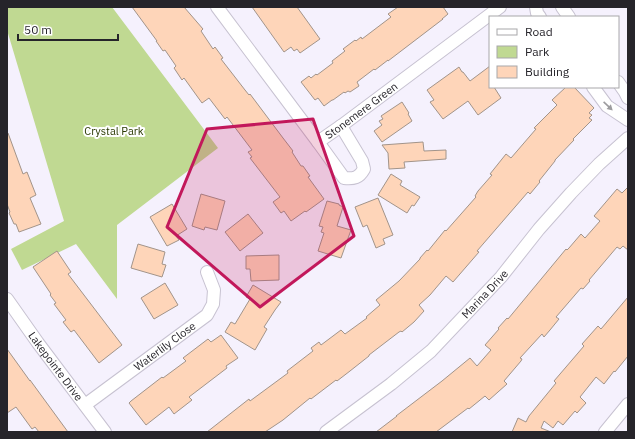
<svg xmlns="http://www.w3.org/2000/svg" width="635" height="439" font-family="'IBM Plex Sans',sans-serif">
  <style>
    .green { fill: #c0d992 }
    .building { fill: #fed5b9; stroke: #a2948a }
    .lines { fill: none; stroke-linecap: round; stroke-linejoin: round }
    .street-casing { stroke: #c7c2d1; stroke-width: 14 }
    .street { stroke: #fff; stroke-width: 12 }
    .oneway { fill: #9d9c9f }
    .marked { fill: #c2185b; fill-opacity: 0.2; stroke: #c2185b; stroke-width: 3; stroke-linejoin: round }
    .labels { text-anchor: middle; stroke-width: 4; stroke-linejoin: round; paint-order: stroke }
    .street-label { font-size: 11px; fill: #26242a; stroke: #fff }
    .park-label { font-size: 11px; fill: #293801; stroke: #fff }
  </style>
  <rect width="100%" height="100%" fill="#f5f1fd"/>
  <path class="green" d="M7 7H112L218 148 117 225V299L76 244 22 270 11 249 64 221 7 30Z"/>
  <g class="building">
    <path d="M132 7H184L203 29 201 31 213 49 215 47 223 58 221 59 245 90 249 95 250 94 283 138 293 151 292 152 301 166H303L310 176 308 177 324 199 306 212 305 211 291 221 284 211 281 213 273 202 280 197 250 158 252 157 248 152 252 150 227 117 225 119 209 98 202 103 184 78 182 80 174 68 176 66 165 50 163 51 156 41H157Z"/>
    <path d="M252 7H297L320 39 300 53 297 49 294 51 291 47 284 52Z"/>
    <path d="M398 7H443L448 14 442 19H443L388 61V60L375 70 374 69 357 82 359 86 350 92 348 91 345 93 344 92 333 100H332L324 106 318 98 315 100 301 82 309 76 311 78 316 74 317 75 333 63 332 61 345 51 343 49 355 40 356 41 361 37 362 39 391 17 388 14Z"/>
    <path d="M490 66V87H494L501 98 478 115 468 101 443 119 430 102 434 100 427 90 459 67 462 72H463L470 81Z"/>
    <path d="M566 87H574L594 108 589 113 592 115 589 118 592 120 573 139 574 140 555 160V161L539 181 540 182 530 194 528 192 477 251 479 252 453 282 446 276 430 295 419 305 424 311 414 322 402 332 401 331 399 332 369 355V356L350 371 337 381 336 380 311 399 310 398 283 420 265 432H207L249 399 250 401 288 373 287 371 313 351 311 348 319 342 321 345 341 330 345 334 367 318 366 317 380 305 376 300 399 281 420 259V258L427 250 428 251 445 230 446 231 476 197 475 196 478 191 492 175 490 174 506 154 511 158 536 129 534 128 557 105 552 100Z"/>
    <path d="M402 102 409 113 408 114 412 121 382 142 374 131 382 125 379 121 383 119 381 116Z"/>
    <path d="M7 133H8L23 174 27 172 36 195 30 198 41 224 19 232 16 224H14L9 213 10 212 7 204Z"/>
    <path d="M423 142 424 151 446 150V159L404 162 405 168 389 169 388 153 382 145Z"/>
    <path d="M391 174 402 181 400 185 420 197 414 206 412 205 407 213 378 195Z"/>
    <path d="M628 187V250L623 246 620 249 617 247 589 280 590 281 583 289 581 288 556 317 559 319 550 330 544 337 542 334 520 358 522 359 521 361 504 381 507 384 489 400 485 396 469 409 468 408 436 432H376L397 416H396L442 381 470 358 477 366 491 350 485 345 499 329 498 328 507 318 508 319 566 249 567 250 569 248 581 234 585 238 600 221 594 216 617 189 622 193Z"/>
    <path d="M201 194 225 201 217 230 205 227 204 230 192 226Z"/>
    <path d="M378 198 393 235 383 239 385 244 376 248 367 225 363 227 355 207Z"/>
    <path d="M327 201 339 204V205L343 207 337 226 351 230 341 258 318 251 324 233 321 232 323 227 319 226Z"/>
    <path d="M172 204 187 229 176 236 179 240 167 246 150 217Z"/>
    <path d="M248 214 263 233 240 251 225 232Z"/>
    <path d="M138 244 165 252 162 264 166 265 162 277 131 268Z"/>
    <path d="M57 251 71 272 68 274 122 345 99 363 74 330 71 332 63 322 66 320 54 304 56 303 50 295 51 294 33 267Z"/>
    <path d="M279 255V280L251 281 250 269H246V256Z"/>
    <path d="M165 283 178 305 154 319 141 298Z"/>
    <path d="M253 285 281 302 275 310 264 327 267 329 255 350 225 332 231 322 235 324 250 299 246 297Z"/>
    <path d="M628 297V356L615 372 614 371 604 384 596 377 580 397 586 403 577 413 575 411 563 425 558 421 553 428 544 421 541 428 551 432H512L518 418 526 422 529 416 556 383 554 381 584 346 582 344 598 326 601 329Z"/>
    <path d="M221 335 238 358 226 366 227 368 189 397 192 400 174 414 169 407 146 425 129 403 131 401 162 377 163 378 186 361 183 358 208 339 211 342Z"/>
    <path d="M7 349 30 381V380L68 432H39L35 427 32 429 16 407 7 413Z"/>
  </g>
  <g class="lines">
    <g class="street-casing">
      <g id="street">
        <path id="s1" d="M217 7 318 142 341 126 500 7"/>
        <path d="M536 7 537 13 540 17"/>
        <path d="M562 7 569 17"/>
        <path d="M618 82 625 92 628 98"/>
        <path d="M593 87 607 106 628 120"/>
        <path d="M318 142 344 178C354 179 359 178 364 169L362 161 341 126"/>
        <path id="s2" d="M7 299 38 343 105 432"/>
        <path id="s3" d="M85 405 207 315 213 304 214 290 207 272"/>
        <path id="s4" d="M326 432 391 384 431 351 501 277 539 229 571 193 599 164 628 138"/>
        <path d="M605 432 628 404"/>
      </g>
    </g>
    <use href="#street" class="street"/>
  </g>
  <defs><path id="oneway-solid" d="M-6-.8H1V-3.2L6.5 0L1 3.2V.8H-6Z"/></defs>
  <use class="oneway" href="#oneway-solid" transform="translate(608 106) rotate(43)"/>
  <path class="marked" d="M313 119 354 236 260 307 167 227 207 129Z"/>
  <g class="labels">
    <g class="street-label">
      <text dy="4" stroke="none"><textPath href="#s1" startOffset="222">Stonemere Green</textPath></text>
      <text dy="4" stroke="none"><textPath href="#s4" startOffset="211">Marina Drive</textPath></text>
      <text dy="4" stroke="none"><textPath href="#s3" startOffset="99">Waterlily Close</textPath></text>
      <text dy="4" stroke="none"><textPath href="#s2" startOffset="83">Lakepointe Drive</textPath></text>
    </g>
    <g class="park-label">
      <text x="114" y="135">Crystal Park</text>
    </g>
  </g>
  <rect width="635" height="439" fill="none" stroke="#26242a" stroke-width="16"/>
  <rect x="489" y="16" width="130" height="72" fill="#ffffff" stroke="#a8a7aa"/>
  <rect x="497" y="29" width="20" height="6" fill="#ffffff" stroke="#a8a7aa"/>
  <text x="525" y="36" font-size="12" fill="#26242a">Road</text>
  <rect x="497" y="46" width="20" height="12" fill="#c0d992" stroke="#a8a7aa"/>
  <text x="525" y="56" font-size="12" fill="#26242a">Park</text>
  <rect x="497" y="66" width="20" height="12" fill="#fed5b9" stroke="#a8a7aa"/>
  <text x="525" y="76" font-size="12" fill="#26242a">Building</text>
  <path d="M18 34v6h100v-6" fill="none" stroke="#26242a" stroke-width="2"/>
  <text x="24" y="34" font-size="12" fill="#26242a" stroke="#ffffff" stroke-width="3" paint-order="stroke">50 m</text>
</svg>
